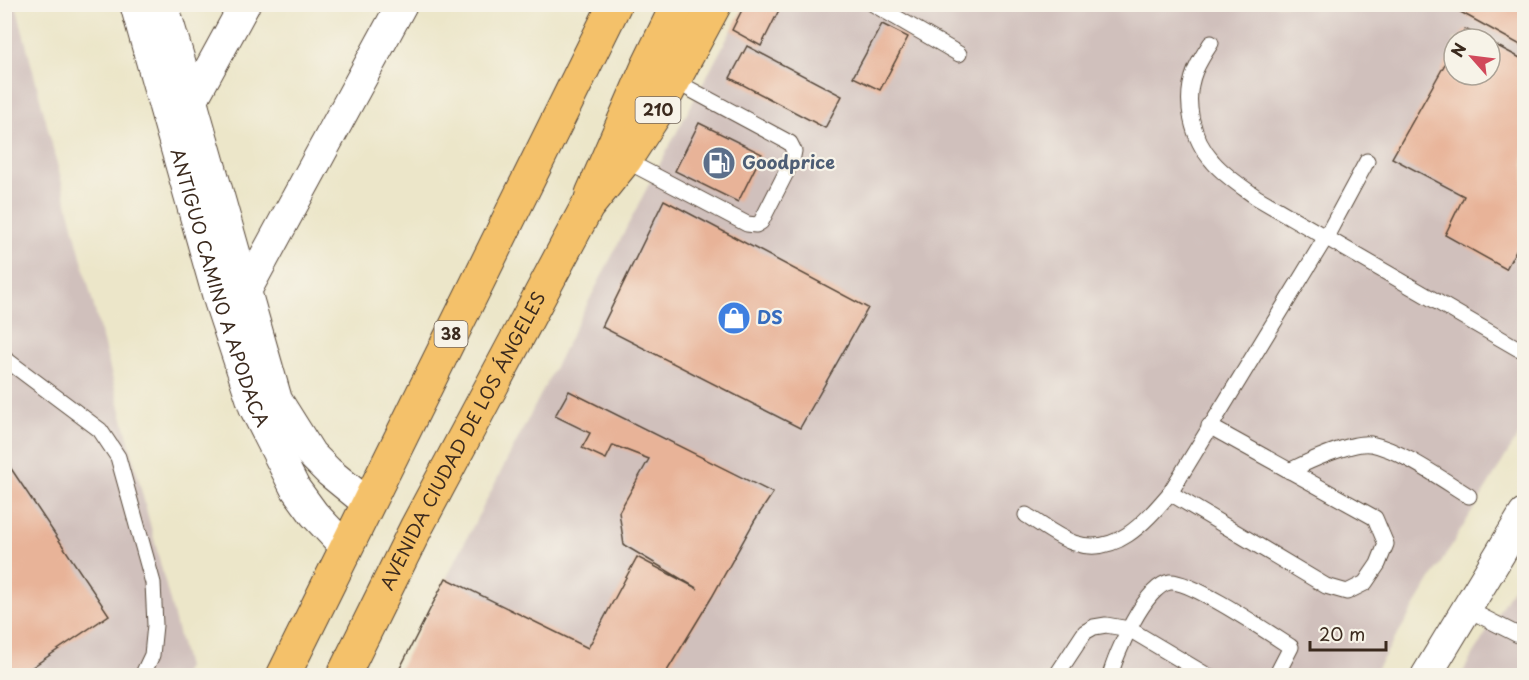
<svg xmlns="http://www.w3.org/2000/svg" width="1529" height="680" font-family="'Playpen Sans',sans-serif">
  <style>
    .industrial { fill: #d0c0bc; fill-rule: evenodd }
    .building { fill: #e8b398 }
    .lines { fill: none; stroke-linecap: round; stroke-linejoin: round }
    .lane-casing { stroke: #564638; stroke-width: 17 }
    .street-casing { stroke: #564638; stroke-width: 32 }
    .primary-casing { stroke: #564638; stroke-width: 35 }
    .highway-casing { stroke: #564638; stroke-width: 35 }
    .lane { stroke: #fff; stroke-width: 15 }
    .street { stroke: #fff; stroke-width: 30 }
    .primary { stroke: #f4c16a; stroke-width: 33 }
    .highway { stroke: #f4c16a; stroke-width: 33 }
    .labels { text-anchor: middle; stroke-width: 4.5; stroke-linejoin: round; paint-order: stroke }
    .shield { fill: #f7f3e8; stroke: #73665b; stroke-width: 1.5 }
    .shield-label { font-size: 16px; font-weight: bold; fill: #3b2a1e }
    .service-label { font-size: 18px; font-weight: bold; fill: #4e5e75; stroke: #f7f3e8; text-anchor: start }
    .street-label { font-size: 18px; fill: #3b2a1e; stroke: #f7f3e8 }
    .shop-label { font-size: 18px; font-weight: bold; fill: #366cbe; stroke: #f7f3e8; text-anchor: start }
  </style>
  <rect width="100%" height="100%" fill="#f7f3e8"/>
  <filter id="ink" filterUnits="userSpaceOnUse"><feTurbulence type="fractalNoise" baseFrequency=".0167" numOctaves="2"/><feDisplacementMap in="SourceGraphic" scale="12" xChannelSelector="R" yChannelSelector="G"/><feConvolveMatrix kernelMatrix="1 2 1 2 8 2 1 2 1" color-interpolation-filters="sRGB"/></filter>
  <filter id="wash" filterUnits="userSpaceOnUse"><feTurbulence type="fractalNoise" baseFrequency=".008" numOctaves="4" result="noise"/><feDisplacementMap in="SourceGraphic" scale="24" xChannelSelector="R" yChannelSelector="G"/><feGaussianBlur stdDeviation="1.35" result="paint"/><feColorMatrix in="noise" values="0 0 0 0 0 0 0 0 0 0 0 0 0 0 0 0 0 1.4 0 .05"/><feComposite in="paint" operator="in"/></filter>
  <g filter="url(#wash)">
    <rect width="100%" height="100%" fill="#ece6c9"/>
    <g class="industrial">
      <path d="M4 5H16L187 667 182 675H5Z"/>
      <path d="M745 5H1524V426L1373 675 396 676 649 184ZM1454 39H1490V75H1454Z"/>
      <path d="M1524 569V675H1461Z"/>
    </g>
    <g id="blocks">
      <g class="building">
        <path d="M745 4H782L761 46 732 30Z"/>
        <path d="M1446 4H1524V47Z"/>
        <path d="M882 24 908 37 880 90 853 77Z"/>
        <path d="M1465 29 1484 39H1459Z"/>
        <path d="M1490 42 1524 60V91L1520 99 1524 101V235L1506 269 1445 235 1464 196 1392 158 1454 48V75H1490Z"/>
        <path d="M747 46 842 96 825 128 730 78Z"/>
        <path d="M699 123 762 154 738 202 675 171Z"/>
        <path d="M664 200 868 308 800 428 602 327Z"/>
        <path d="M569 391 773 493 755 520 712 597 664 676H396L446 578 588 648 637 557 698 589 624 545 619 512 649 459 613 445 606 459 582 448 590 433 555 416Z"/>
        <path d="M4 458 109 615 19 676H4Z"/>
      </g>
    </g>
  </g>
  <g filter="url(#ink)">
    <use href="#blocks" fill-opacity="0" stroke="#564638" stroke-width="1.5"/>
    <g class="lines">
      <g class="lane-casing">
        <g id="lane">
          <path d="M873 4 959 54"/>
          <path d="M1211 43C1205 52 1199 62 1195 71 1183 101 1192 139 1213 162 1225 176 1241 186 1256 197L1517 348 1524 350"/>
          <path d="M623 159 747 224 756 225 761 222 792 161 794 151 790 143 671 79"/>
          <path d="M4 358 100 430 118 457 153 583 155 625 152 655 142 676"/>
          <path d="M1289 471C1307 462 1352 441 1371 444 1401 450 1443 480 1469 496"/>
          <path d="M1170 493 1326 586 1347 592 1365 583 1378 564 1386 544 1375 518 1209 426"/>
          <path d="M1026 515C1041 524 1057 537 1074 543 1116 557 1145 522 1170 493L1326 237 1367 161"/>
          <path d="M1467 609 1524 638"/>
          <path d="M1056 676 1085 632 1094 627 1106 625 1129 629 1208 676"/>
          <path d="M1110 676C1116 654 1145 585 1170 582 1191 580 1269 633 1291 647L1276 676"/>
        </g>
      </g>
      <g class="street-casing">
        <g id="street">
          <path id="s1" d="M135 4 219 301 254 407 295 488 314 514 345 547"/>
          <path d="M163 4 192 101 277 400 311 454 329 472 367 503"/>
          <path d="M192 101 245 4"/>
          <path d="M246 291 402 4"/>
          <path d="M1426 676 1524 514"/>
        </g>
      </g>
      <g class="primary-casing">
        <path id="primary" d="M592 194 647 68 678 4"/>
      </g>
      <g class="highway-casing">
        <g id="highway">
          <path d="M283 676 615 4"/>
          <path id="s2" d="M343 676 416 528 587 207 625 160 659 108 715 4"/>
        </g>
      </g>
      <use href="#lane" class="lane"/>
      <use href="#street" class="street"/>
      <use href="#primary" class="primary"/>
      <use href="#highway" class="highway"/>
    </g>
  </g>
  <defs>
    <g id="fuel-disc" transform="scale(1.725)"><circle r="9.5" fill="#5c6f8a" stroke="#f7f3e8"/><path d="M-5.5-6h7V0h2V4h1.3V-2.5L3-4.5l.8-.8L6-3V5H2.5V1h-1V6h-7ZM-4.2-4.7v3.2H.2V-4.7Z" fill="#fff"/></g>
    <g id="shop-disc" transform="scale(1.725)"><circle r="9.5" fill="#3f7fe0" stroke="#f7f3e8"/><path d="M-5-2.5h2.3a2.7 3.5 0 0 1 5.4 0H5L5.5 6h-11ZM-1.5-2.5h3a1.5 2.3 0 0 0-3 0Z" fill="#fff"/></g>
  </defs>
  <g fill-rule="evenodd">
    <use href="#fuel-disc" x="719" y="163"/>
    <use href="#shop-disc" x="734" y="318"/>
  </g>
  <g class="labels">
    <g class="shield">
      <rect x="635.5" y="97" width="45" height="26" rx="4.5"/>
      <rect x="434.5" y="321" width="33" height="26" rx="4.5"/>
    </g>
    <g class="shield-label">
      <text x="658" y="116">210</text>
      <text x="451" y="340">38</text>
    </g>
    <g class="service-label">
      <text x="742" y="169">Goodprice</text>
    </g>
    <g class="street-label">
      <text dy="6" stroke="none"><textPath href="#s1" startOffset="296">ANTIGUO CAMINO A APODACA</textPath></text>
      <text dy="6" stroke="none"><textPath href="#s2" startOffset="264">AVENIDA CIUDAD DE LOS ÁNGELES</textPath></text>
    </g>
    <g class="shop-label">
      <text x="757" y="324">DS</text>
    </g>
  </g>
  <rect width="1529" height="680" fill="none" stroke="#f7f3e8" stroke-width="24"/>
  <g transform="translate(1472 57) rotate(298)"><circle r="28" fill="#f7f3e8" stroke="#aca397" stroke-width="1.5"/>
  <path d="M0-4.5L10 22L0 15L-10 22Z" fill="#d1495b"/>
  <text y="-9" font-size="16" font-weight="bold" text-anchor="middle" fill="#3b2a1e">N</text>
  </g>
  <path d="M1310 641v9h76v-9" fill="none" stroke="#3b2a1e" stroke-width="3"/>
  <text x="1319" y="641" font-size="18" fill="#3b2a1e" stroke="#f7f3e8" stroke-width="4.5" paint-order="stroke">20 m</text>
</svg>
